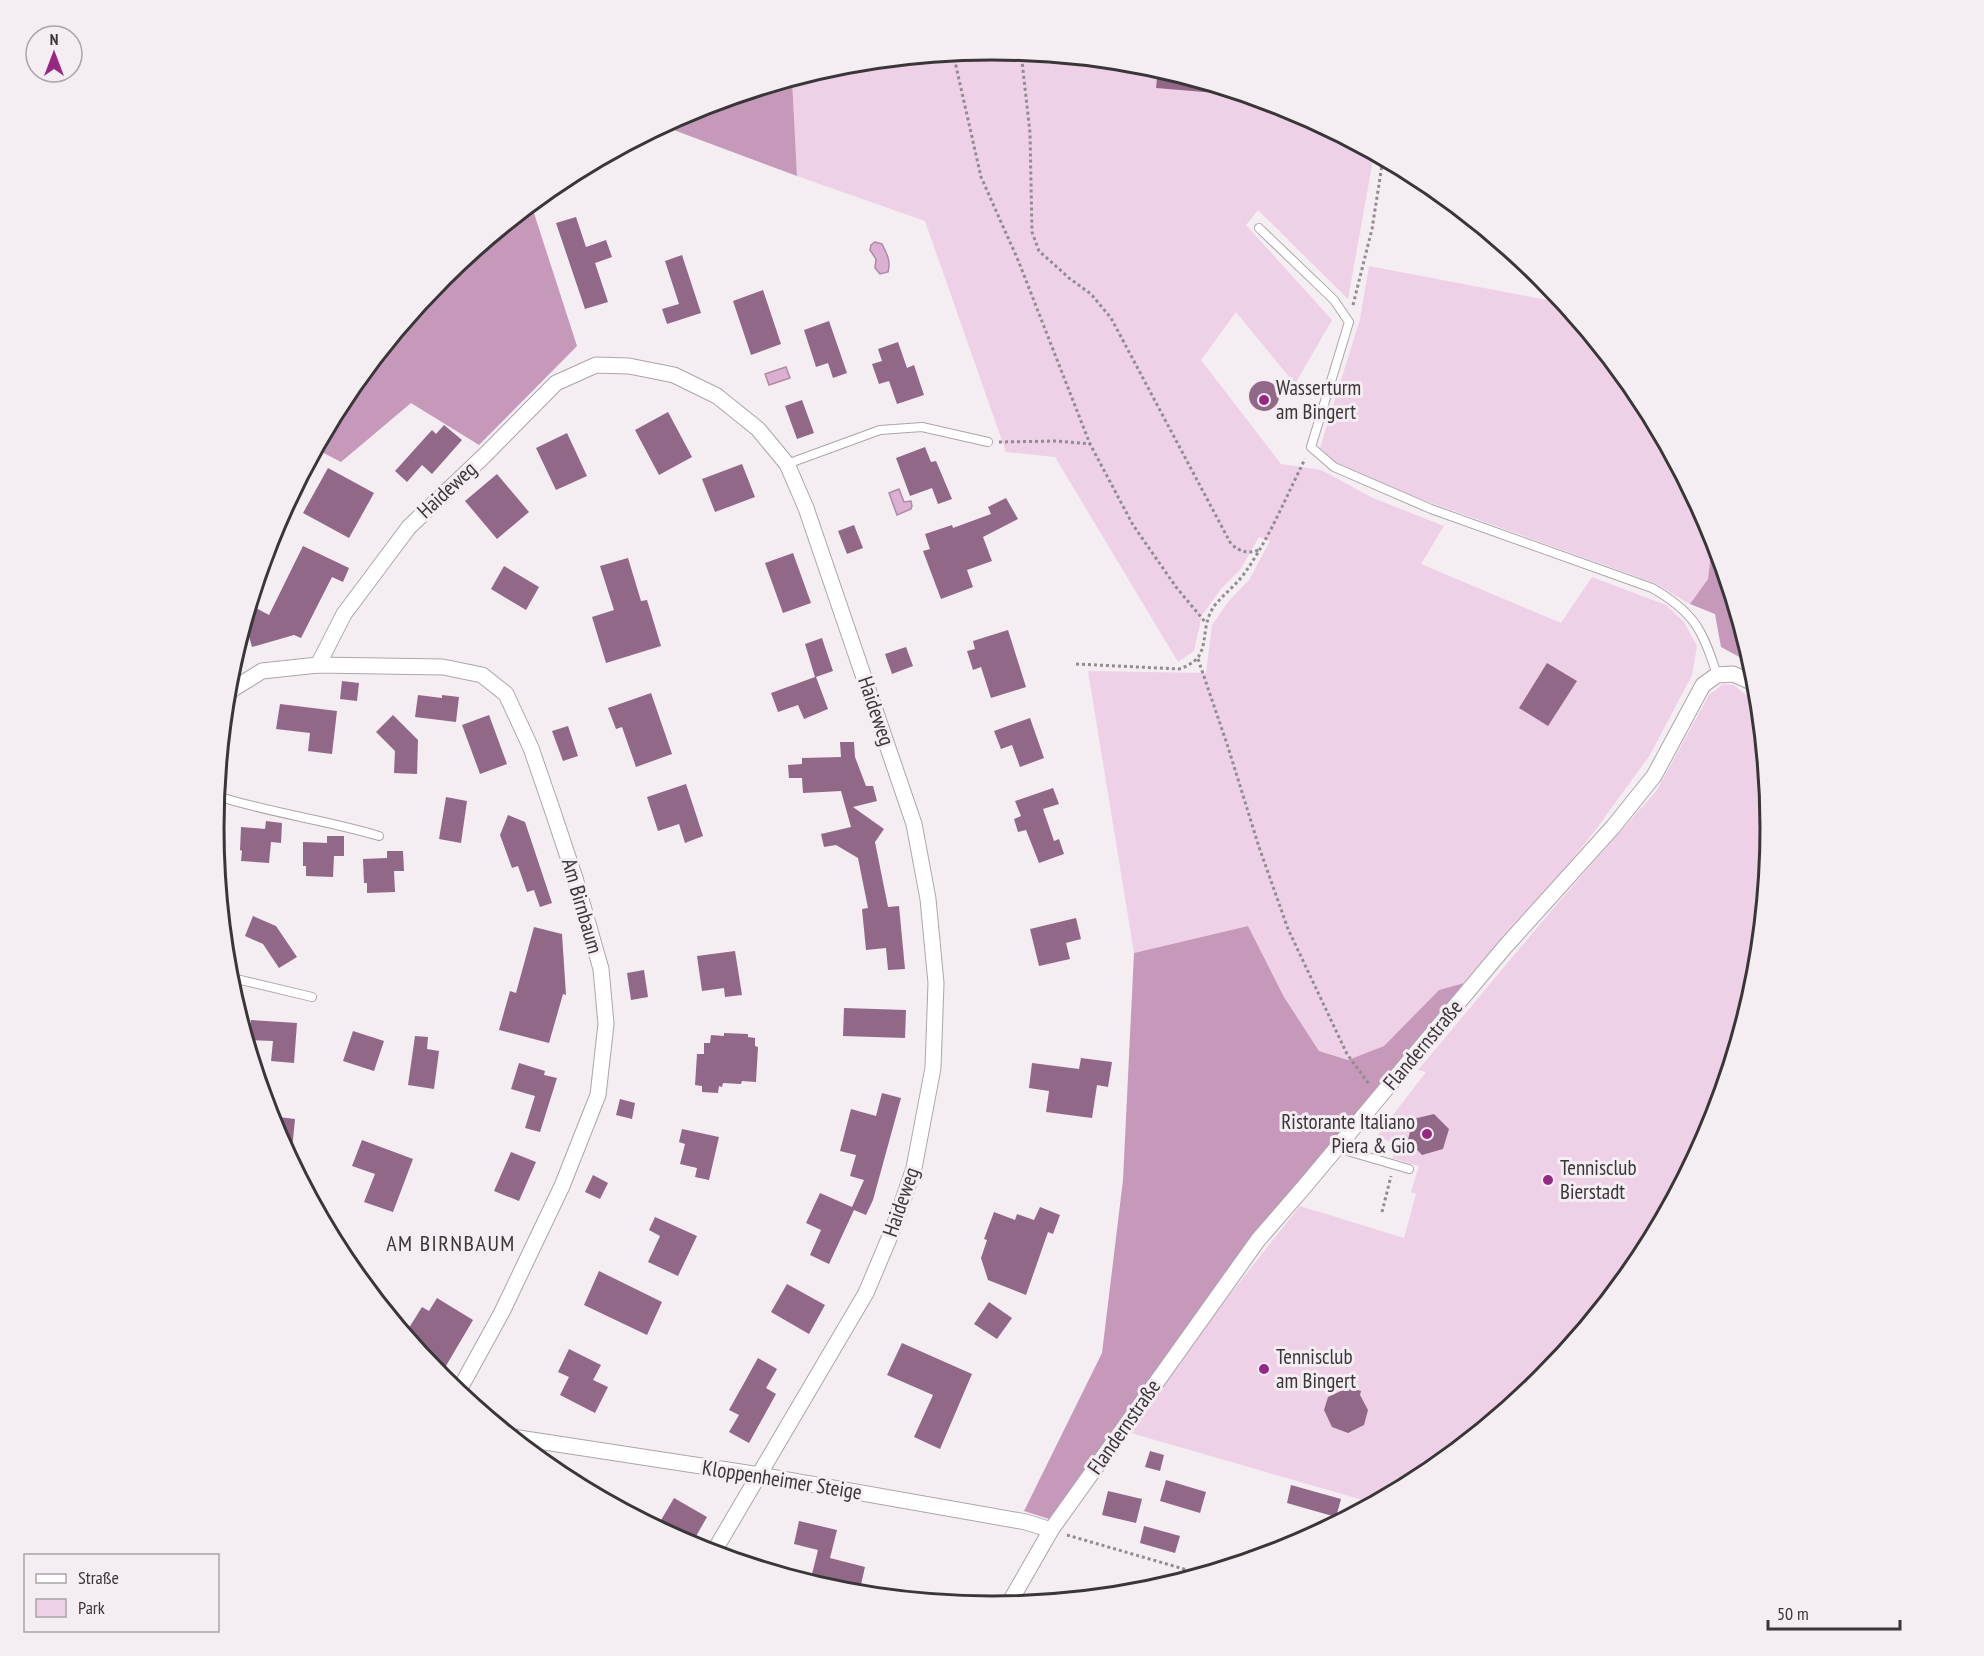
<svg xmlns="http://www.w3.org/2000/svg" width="1984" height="1656" font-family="'PT Sans Narrow',sans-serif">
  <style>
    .green { fill: #efd1e7 }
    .forest { fill: #c699bb }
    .water { fill: #ddafd2; stroke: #ac8ba4; stroke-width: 1.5 }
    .building { fill: #926888 }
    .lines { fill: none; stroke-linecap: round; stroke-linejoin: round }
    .lane-casing { stroke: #aca5aa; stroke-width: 10 }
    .street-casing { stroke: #aca5aa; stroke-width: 17 }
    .path { stroke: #918c90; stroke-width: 3; stroke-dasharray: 3 3; stroke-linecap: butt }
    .lane { stroke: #fff; stroke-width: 8 }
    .street { stroke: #fff; stroke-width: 15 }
    .poi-dot { fill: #972685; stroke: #f4edf2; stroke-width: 2 }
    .labels { text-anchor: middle; stroke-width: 6; stroke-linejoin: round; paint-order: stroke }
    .poi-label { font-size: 21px; fill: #393638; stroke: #f4edf2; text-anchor: start }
    .street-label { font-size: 21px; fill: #393638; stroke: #f4edf2 }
    .neighbourhood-label { font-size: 22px; letter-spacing: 1.5px; fill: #393638; stroke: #f4edf2 }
    .rim { fill: none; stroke: #393638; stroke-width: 3 }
  </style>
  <rect width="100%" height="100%" fill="#f4edf2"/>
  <g class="green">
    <path d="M992 50 1144 65 1290 109 1374 154 1348 299 1258 210 1246 225 1332 320 1295 384 1236 312 1201 360 1281 464 1321 470 1373 498 1444 526 1421 564 1561 623 1592 577 1666 605 1684 622 1697 646 1692 675 1650 755 1594 832 1544 894 1464 983 1439 990 1384 1046 1348 1060 1319 1051 1284 997 1248 926 1134 953 1088 671 1206 673 1212 625 1228 602 1249 580 1270 541 1259 537 1240 570 1221 589 1202 615 1194 651 1178 662 1055 457 1006 452 925 221 797 176 792 79 840 64Z"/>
    <path d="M1369 266 1563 303 1639 396 1711 530 1713 535 1708 579 1690 604 1652 582 1412 496 1334 462 1320 448 1360 319Z"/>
    <path d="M1723 684 1734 685 1758 705 1770 828 1755 980 1711 1126 1639 1261 1542 1379 1424 1475 1373 1503 1131 1433 1208 1322 1300 1206 1404 1238 1416 1194 1411 1192 1419 1166 1392 1158 1397 1145 1377 1136 1426 1072 1418 1070 1556 905 1657 790 1709 695Z"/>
  </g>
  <g class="forest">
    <path d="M792 79 797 176 663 126 694 109Z"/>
    <path d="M531 204 577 346 479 445 411 403 341 462 316 449 345 395 442 277Z"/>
    <path d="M1713 535 1752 664 1721 647 1715 614 1690 604 1708 579Z"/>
    <path d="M1248 926 1284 997 1319 1051 1348 1060 1384 1046 1439 990 1464 983 1411 1050 1251 1237 1049 1519 1024 1511 1102 1353 1123 1180 1134 953Z"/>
  </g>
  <g class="water">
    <path d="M875 242 882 244C887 254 891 261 888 272L880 274 875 268 876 259 870 250 871 245Z"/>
    <path d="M786 367 790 378 769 385 765 374Z"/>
    <path d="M899 489 904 502 911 501 912 506 911 509 897 515 889 493Z"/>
  </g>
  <g class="building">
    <path d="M1158 69 1217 87 1216 93 1156 88Z"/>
    <path d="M576 217 586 247 606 240 612 257 595 263 608 302 585 309 556 223Z"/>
    <path d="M682 255 701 313 667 324 662 309 679 304 665 261Z"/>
    <path d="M763 290 781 344 751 355 733 301Z"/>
    <path d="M829 321 847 373 833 378 828 363 816 367 804 330Z"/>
    <path d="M898 342 907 368 914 365 924 395 897 404 889 381 879 384 872 364 882 361 878 349Z"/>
    <circle cx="1264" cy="396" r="15"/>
    <path d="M802 400 814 433 797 439 785 406Z"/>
    <path d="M668 412 692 457 659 475 635 430Z"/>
    <path d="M444 425 462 440 432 474 422 465 407 482 395 471 432 430 436 434Z"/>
    <path d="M567 433 587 476 556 490 536 448Z"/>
    <path d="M925 447 931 462 936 461 952 499 938 504 932 488 910 496 896 458Z"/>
    <path d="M742 464 755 497 715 512 702 479Z"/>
    <path d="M328 468 374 493 349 538 303 513Z"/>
    <path d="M497 474 529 512 497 539 465 501Z"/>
    <path d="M1006 498 1018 519 983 537 992 561 967 570 973 587 941 599 923 551 930 549 925 534 952 525 953 528 991 514 988 507Z"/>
    <path d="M854 525 863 548 847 554 838 531Z"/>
    <path d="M303 546 349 568 343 582 332 577 301 638 294 635 252 647 245 622 250 605 269 615Z"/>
    <path d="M793 553 811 603 783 613 765 563Z"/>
    <path d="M628 558 641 601 647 600 661 646 606 663 592 617 614 610 600 566Z"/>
    <path d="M504 566 539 587 526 610 491 589Z"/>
    <path d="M1008 630 1026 687 991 698 981 667 973 670 967 651 975 649 973 641Z"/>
    <path d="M822 638 833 671 816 677 828 709 804 719 798 705 778 712 771 693 815 677 805 644Z"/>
    <path d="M906 647 913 666 892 674 885 654Z"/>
    <path d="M1547 663 1577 681 1548 726 1519 708Z"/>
    <path d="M342 681 359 683 357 701 340 699Z"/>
    <path d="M651 693 672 754 636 767 622 727 616 729 608 708Z"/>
    <path d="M418 695 442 698V695L459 697 456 722 415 717Z"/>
    <path d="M280 704 337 711 332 754 308 751 310 733 276 729Z"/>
    <path d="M393 715 418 740 417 774 394 773 395 751 376 732Z"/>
    <path d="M489 715 507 764 480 774 462 725Z"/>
    <path d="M1030 718 1044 758 1020 767 1012 745 1001 749 994 731Z"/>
    <path d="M568 726 578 756 563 761 552 731Z"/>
    <path d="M840 742H854L855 757 866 786H873L877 801 853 807 884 829 875 842 888 907 899 906 905 969 888 970 886 948 866 950 862 909 868 908 858 858 836 845 824 847 821 834 851 827 841 791 803 793 802 778H789L788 765 802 764V758L841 757Z"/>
    <path d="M686 784 703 836 685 843 679 824 658 831 647 797Z"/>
    <path d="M1053 788 1059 804 1043 809 1054 841 1059 839 1064 854 1039 863 1026 830 1018 832 1014 819 1021 816 1015 801Z"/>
    <path d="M446 797 467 801 461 843 439 839Z"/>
    <path d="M508 815 525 822 552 903 540 907 534 890 527 892 518 866 512 868 500 835Z"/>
    <path d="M266 821 282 823 281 843 271 842 269 863 241 861 242 851 240 850 241 827 265 829Z"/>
    <path d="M327 836H344V856H334L333 877 306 876V866H303V842L327 843Z"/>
    <path d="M387 851H403L404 871H394L395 892 367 893V883H364L363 859 387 858Z"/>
    <path d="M253 916 276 926 297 957 279 968 263 944 245 936Z"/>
    <path d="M1076 918 1081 939 1066 943 1070 959 1039 966 1030 929Z"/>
    <path d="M534 927 562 934 566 995 563 994 549 1043 499 1030 510 991 516 993Z"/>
    <path d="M735 951 742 995 725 997 724 988 702 991 697 956Z"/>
    <path d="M644 970 648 997 631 1000 627 973Z"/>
    <path d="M844 1008 906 1010 905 1038 843 1036Z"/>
    <path d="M251 1020 297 1023 294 1063 271 1061 273 1041 249 1040Z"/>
    <path d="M353 1031 384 1041 374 1071 343 1061Z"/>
    <path d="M724 1033 748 1034V1037L755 1038V1046L758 1047 756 1082 742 1081 741 1084 723 1083 722 1087 719 1086 718 1093 702 1092V1086L695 1085 697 1054H704V1043H710L711 1035 724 1036Z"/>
    <path d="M415 1036 428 1037 427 1049 439 1051 434 1089 408 1085Z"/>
    <path d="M1081 1058 1112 1062 1108 1087 1097 1085 1092 1118 1046 1112 1049 1091 1029 1088 1032 1063 1079 1069Z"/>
    <path d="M519 1063 545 1071 544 1075 557 1078 540 1132 525 1128 535 1096 511 1089Z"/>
    <path d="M882 1093 901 1098 873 1200 866 1215 854 1210 829 1264 810 1255 821 1230 806 1223 820 1193 852 1207 864 1180 850 1176 856 1155 840 1151 851 1109 876 1116Z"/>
    <path d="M620 1099 635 1103 632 1119 616 1115Z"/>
    <path d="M1434 1114 1449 1129 1443 1149 1422 1155 1408 1140 1413 1119Z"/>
    <path d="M270 1116 295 1119 291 1160 273 1126Z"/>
    <path d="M682 1129 719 1137 709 1180 695 1177 697 1168 680 1164 685 1144 679 1142Z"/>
    <path d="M362 1140 413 1159 393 1212 364 1202 375 1174 352 1166Z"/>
    <path d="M511 1152 536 1162 519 1201 494 1191Z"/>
    <path d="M593 1175 608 1183 600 1199 585 1192Z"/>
    <path d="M1040 1207 1060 1215 1053 1234 1048 1232 1026 1295 988 1280 981 1258 987 1240 984 1239 994 1212 1015 1220 1017 1214 1034 1220Z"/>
    <path d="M655 1217 697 1236 678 1276 648 1262 660 1236 649 1230Z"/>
    <path d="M599 1271 662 1302 647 1335 584 1305Z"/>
    <path d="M787 1284 825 1305 809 1334 771 1312Z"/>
    <path d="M437 1298 473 1320 440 1376 411 1341 415 1336 407 1331 422 1307 429 1311Z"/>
    <path d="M989 1302 1012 1318 997 1339 974 1324Z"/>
    <path d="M902 1343 972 1374 940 1449 914 1437 933 1395 887 1375Z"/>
    <path d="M569 1349 601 1365 593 1380 608 1387 595 1413 560 1395 569 1377 558 1372Z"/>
    <path d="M758 1358 777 1369 766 1388 776 1394 749 1443 729 1432 739 1415 729 1410Z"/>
    <path d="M1345 1386 1361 1391 1360 1395 1368 1410 1364 1425 1348 1433 1332 1427 1324 1410 1328 1397 1343 1390Z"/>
    <path d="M1150 1451 1164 1455 1160 1471 1145 1467Z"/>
    <path d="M1166 1480 1206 1492 1200 1513 1160 1501Z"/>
    <path d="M1291 1485 1341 1499 1336 1517 1287 1503Z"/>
    <path d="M1108 1491 1142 1499 1136 1523 1102 1515Z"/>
    <path d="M674 1498 707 1517 691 1545 657 1527Z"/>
    <path d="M799 1521 837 1530 830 1558 865 1567 859 1593 840 1591 810 1582 818 1550 794 1544Z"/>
    <path d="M1144 1526 1180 1536 1175 1553 1140 1543Z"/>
  </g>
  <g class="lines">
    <g class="lane-casing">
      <g id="lane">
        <path d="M1259 228 1334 300 1349 322 1311 447 1334 467 1431 509 1652 588C1694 612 1703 630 1717 675"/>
        <path d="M787 464 880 430 922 427 988 442"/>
        <path d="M217 796C270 813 326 820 379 836"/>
        <path d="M228 977 312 997"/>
        <path d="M1337 1148 1409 1169"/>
      </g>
    </g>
    <g class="street-casing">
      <g id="street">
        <path d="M318 665 344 614 409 527 485 455 556 383 596 365 629 366 674 375 717 396 758 429 787 464 806 508 914 824 928 899 936 983 933 1068 914 1168 893 1229 866 1293 713 1553"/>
        <path d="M226 697 233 689 262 671 318 665 443 667 482 675 506 694 531 748 553 812 575 878 601 969 606 1024 598 1095 562 1186 502 1312 458 1392"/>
        <path d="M512 1437 760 1475 1026 1522 1051 1530"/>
        <path d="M1008 1605 1051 1530 1258 1240 1304 1187 1504 948 1613 827 1654 776 1703 685 1717 675 1733 674 1749 681 1757 686"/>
      </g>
    </g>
    <g class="path">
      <path d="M1021 52 1030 133 1032 232 1039 251 1069 278 1091 294 1111 318 1231 544C1241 552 1247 554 1259 550"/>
      <path d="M953 53 981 177 1018 260 1090 444 1133 525 1176 587 1206 623"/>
      <path d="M1353 305 1372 229 1383 159"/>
      <path d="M999 442 1057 441 1090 444"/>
      <path d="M1198 659 1228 747 1259 847 1288 929 1347 1054 1369 1084"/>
      <path d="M1076 664 1179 669C1216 657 1196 631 1215 605 1224 594 1235 586 1244 574 1269 539 1286 497 1305 459"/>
      <path d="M1382 1212 1391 1176"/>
      <path d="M1067 1535 1201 1574"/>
    </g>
    <use href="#lane" class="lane"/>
    <use href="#street" class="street"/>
  </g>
  <g class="poi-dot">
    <circle cx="1264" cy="400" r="6"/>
    <circle cx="1427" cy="1134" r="6"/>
    <circle cx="1548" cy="1180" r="6"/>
    <circle cx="1264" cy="1369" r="6"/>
  </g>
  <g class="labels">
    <g class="poi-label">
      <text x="1276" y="395">Wasserturm<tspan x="1276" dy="24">am Bingert</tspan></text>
      <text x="1415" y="1129" text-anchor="end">Ristorante Italiano<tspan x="1415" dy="24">Piera &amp; Gio</tspan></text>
      <text x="1560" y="1175">Tennisclub<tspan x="1560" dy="24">Bierstadt</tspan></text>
      <text x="1276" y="1364">Tennisclub<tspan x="1276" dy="24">am Bingert</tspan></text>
    </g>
    <g class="street-label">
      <text transform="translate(447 490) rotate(-43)" y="7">Haideweg</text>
      <text transform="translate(876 711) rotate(71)" y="7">Haideweg</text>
      <text transform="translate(582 906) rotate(74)" y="7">Am Birnbaum</text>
      <text transform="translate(1423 1045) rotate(-50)" y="7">Flandernstraße</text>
      <text transform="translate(901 1202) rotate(-71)" y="7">Haideweg</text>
      <text transform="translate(1124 1427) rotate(-55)" y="7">Flandernstraße</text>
      <text transform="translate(782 1480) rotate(9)" y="7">Kloppenheimer Steige</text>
    </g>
    <g class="neighbourhood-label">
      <text x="451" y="1251">AM BIRNBAUM</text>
    </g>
  </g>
  <path d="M0 0H1984V1656H0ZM224 828a768 768 0 1 1 1536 0a768 768 0 1 1-1536 0Z" fill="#f4edf2" fill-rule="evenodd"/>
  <path class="rim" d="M224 828a768 768 0 1 1 1536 0a768 768 0 1 1-1536 0Z"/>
  <rect x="24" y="1554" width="195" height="78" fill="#f4edf2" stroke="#a9a4a8" stroke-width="1.5"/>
  <rect x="36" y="1574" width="30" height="9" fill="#ffffff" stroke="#a9a4a8" stroke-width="1.5"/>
  <text x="78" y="1584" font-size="18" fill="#393638">Straße</text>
  <rect x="36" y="1599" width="30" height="18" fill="#efd1e7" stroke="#a9a4a8" stroke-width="1.5"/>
  <text x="78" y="1614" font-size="18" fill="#393638">Park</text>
  <g transform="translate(54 54)"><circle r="28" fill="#f4edf2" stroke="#a9a4a8" stroke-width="1.5"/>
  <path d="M0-4.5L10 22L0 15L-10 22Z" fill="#972685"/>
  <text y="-9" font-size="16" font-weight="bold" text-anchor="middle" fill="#393638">N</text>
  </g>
  <path d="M1768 1620v9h132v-9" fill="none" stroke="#393638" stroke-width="3"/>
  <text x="1777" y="1620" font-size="18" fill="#393638" stroke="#f4edf2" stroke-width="4.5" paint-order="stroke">50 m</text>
</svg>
